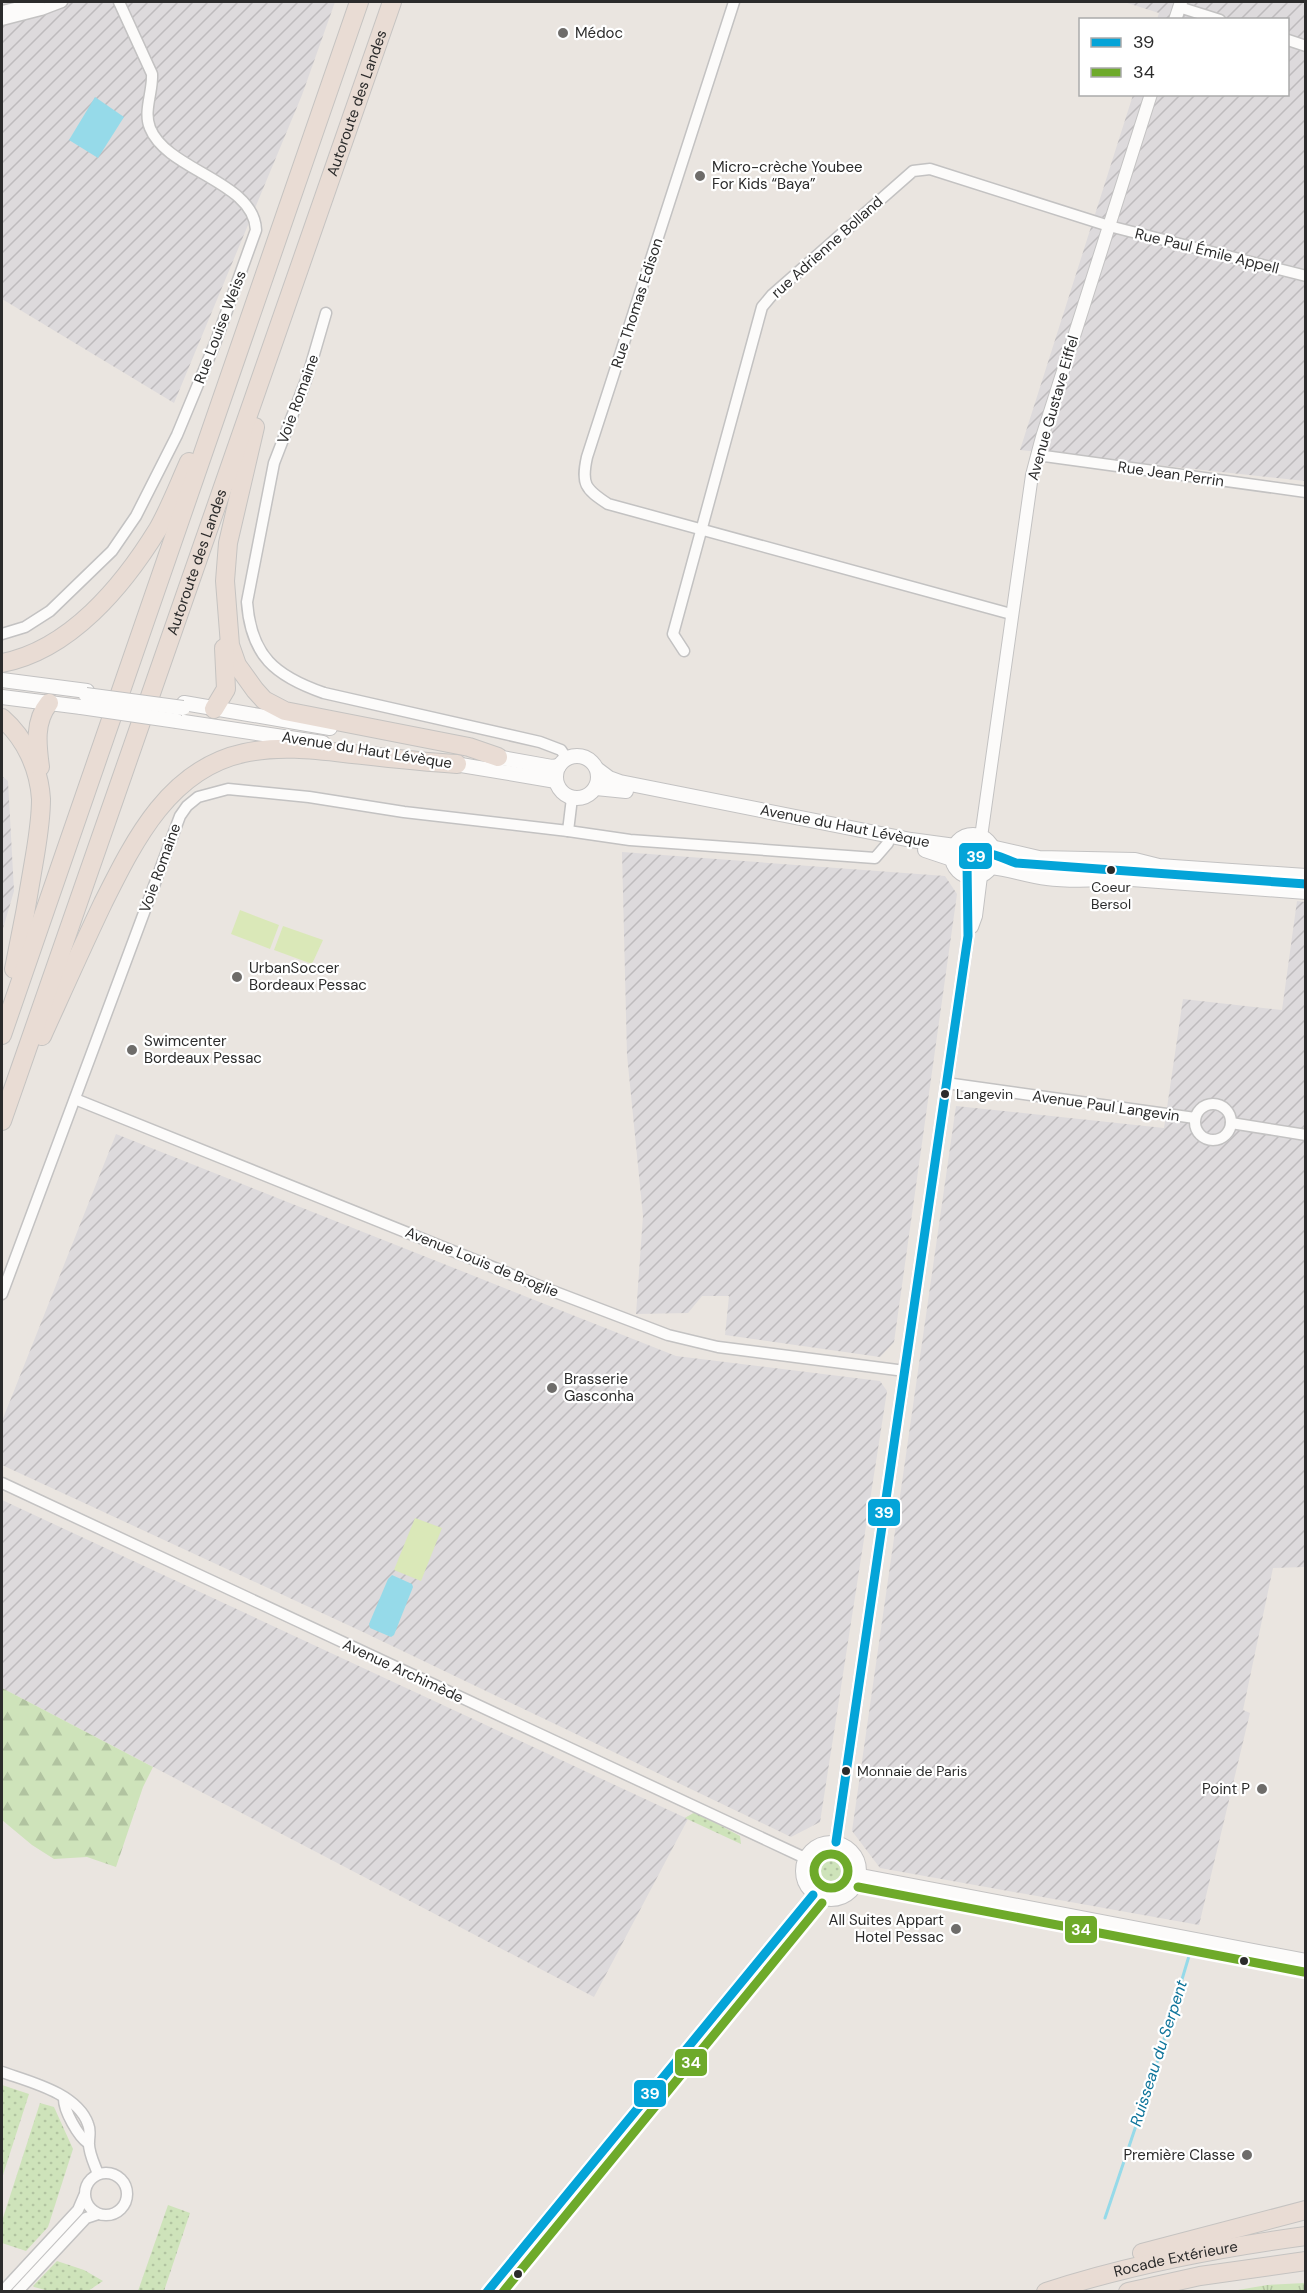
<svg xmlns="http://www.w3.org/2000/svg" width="1307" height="2293" font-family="'DM Sans',sans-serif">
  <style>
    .industrial { fill: url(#industrial-furrows) }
    .grass { fill: url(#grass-dots) }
    .forest { fill: url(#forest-firs) }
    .park { fill: url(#park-tufts) }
    .pitch { fill: #dae8b8 }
    .water { fill: #96dae9 }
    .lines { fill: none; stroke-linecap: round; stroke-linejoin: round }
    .stream { stroke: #96dae9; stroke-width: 3 }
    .minor-casing { stroke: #c3c2c2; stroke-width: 13 }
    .tertiary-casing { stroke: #c3c2c2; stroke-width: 14 }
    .secondary-casing { stroke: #c3c2c2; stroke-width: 16 }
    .motorway-casing { stroke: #c5c3c1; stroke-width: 20 }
    .minor { stroke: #fcfbfa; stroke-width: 10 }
    .tertiary { stroke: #fcfbfa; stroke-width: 12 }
    .secondary { stroke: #fcfbfa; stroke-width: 14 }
    .motorway { stroke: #e9dcd4; stroke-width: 18 }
    .secondary-bridge-casing { stroke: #c3c2c2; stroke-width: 16; stroke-linecap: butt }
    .secondary-bridge { stroke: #fcfbfa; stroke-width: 14 }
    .bus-1-casing { stroke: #fff; stroke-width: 14 }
    .bus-2-casing { stroke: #fff; stroke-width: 14 }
    .bus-1 { stroke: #04a4d8; stroke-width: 9 }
    .bus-2 { stroke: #6eaa2a; stroke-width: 9 }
    .poi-dot { fill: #6e6c6a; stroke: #fff; stroke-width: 2 }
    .bus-dot { fill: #2b2b2b; stroke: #fff; stroke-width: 2 }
    .labels { text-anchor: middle; stroke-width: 4.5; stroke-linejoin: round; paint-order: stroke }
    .bus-label { font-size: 14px; fill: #2b2b2b; stroke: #fff; text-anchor: start }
    .poi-label { font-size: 15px; fill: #2b2b2b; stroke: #fff; text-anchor: start }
    .street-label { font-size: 15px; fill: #2b2b2b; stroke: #fff }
    .water-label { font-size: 16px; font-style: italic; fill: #0f759b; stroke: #fff }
    .line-badge { stroke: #fff; stroke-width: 2 }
    .badge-label { font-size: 16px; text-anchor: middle; font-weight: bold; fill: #fff }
  </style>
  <defs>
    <pattern id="industrial-furrows" width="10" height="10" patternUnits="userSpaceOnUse" patternTransform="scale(1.5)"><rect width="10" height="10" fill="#dddadc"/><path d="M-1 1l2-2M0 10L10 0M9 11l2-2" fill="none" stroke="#bebbbd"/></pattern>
    <pattern id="grass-dots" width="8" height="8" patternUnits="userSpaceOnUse" patternTransform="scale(1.5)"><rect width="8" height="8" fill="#cee3ba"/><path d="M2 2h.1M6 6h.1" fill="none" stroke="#b1c3a0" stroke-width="1.8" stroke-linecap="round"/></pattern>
    <pattern id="forest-firs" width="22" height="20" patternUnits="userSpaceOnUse" patternTransform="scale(1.5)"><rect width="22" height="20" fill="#cee3ba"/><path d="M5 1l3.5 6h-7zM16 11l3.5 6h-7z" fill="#b1c3a0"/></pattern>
    <pattern id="park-tufts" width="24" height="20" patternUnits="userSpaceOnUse" patternTransform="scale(1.5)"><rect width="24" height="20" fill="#cee3ba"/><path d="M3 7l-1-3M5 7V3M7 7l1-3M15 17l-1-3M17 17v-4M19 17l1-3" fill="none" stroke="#b1c3a0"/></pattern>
  </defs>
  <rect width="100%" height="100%" fill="#eae5e0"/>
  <g class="industrial">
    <path d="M2 2H335L302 95 174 403 2 299Z"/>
    <path d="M1124 2H1305V481L1020 450 1133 95 1288 94V20L1157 19 1159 13Z"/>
    <path d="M2 776 8 781 14 891 2 932Z"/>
    <path d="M622 852 945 876 957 894 894 1342 880 1357 725 1335 729 1296H702L688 1313 636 1314 643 1216 627 1055Z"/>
    <path d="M1297 901 1305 902V1567L1273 1568 1243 1710 1250 1713 1199 1925 880 1868 852 1831 956 1106 1164 1128 1183 999 1282 1010Z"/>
    <path d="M116 1134 676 1356 880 1381 887 1391 820 1822 791 1837 363 1632 2 1465V1421Z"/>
    <path d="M2 1500 688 1819 594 1997 2 1688Z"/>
  </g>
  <g class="grass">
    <path d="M695 1812 740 1836 741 1844 685 1818Z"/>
    <circle cx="832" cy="1871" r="21"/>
    <path d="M2 2085 29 2094 2 2178Z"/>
    <path d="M40 2103 54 2107 73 2149 48 2227 26 2251 2 2243V2221Z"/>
    <path d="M168 2205 190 2213 164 2291H138Z"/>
    <path d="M57 2261 84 2270 103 2281 88 2291H49L34 2287 33 2286Z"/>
  </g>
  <path class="forest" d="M2 1688 153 1767 143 1787 116 1867 87 1857 54 1859 32 1845 2 1820Z"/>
  <path class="park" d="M1305 2283V2291H1232L1267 2285Z"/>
  <g class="pitch">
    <path d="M240 910 279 925 270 949 231 934Z"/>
    <path d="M283 926 323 940 312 964 274 950Z"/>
    <path d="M415 1518 442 1528 421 1581 394 1570Z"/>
  </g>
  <g class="water">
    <path d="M95 97 124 117 98 158 69 140Z"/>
    <path d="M392 1575 412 1584 413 1587 394 1635 391 1637 370 1628 369 1624 388 1579Z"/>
  </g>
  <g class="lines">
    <path class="stream" d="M1105 2218 1156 2066 1189 1956"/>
    <g class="minor-casing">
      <g id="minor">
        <path d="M734 2 587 457C581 484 585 489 608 504L1011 614"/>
        <path d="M1179 7 1220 20"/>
        <path d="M2 11 40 2"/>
        <path d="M2 20 41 10 62 2"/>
        <path d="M1288 40 1306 46"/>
        <path d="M326 313 308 375 274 463 247 602C251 656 275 676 324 693L540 742 561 750 567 759"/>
        <path d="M1037 455 1306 492"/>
        <path d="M2 634 25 627 50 611 112 551 136 516 177 435 216 341 256 230C254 181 167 171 150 128 143 111 153 92 152 74L119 2"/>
        <path d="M684 651 673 634 762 307 772 295 913 171 930 169 1109 226 1306 276"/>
        <path d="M568 831 630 840 875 858 888 843"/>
        <path d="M946 1083 1195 1118"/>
        <path d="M75 1099 542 1287 668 1335 718 1347 905 1371"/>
        <circle cx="1213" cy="1122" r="18"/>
        <path d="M1231 1123 1306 1135"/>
        <path d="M2 1294 180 816 187 806 198 797 228 789 309 797 404 812 568 831 572 798"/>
        <path d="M2 1483 805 1858"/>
        <path d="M2 2072C30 2082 77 2093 88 2124 91 2131 89 2135 89 2142 88 2152 95 2165 98 2174"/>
        <path d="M64 2099C64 2111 78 2136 88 2143"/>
        <circle cx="106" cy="2194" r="21"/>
        <path d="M2 2292 78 2210 84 2196"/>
        <path d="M17 2292 86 2218 98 2214"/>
      </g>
    </g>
    <g class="tertiary-casing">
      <g id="tertiary">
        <path d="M1175 20 1181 2"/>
        <path d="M981 837 1032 475 1042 437 1151 94"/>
        <path d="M972 927 976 916 981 876"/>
        <circle cx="831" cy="1871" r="29"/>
        <path d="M836 1842 968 936V877"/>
        <path d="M860 1875 1306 1960"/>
        <path d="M487 2292 813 1895"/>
      </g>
    </g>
    <g class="secondary-casing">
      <g id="secondary">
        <path d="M2 680 87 691"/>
        <path d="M2 697 81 707"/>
        <path d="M184 703 330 728"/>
        <path d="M177 721 323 743"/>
        <circle cx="577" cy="777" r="21"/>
        <path d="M491 756 552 767 559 766"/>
        <path d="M449 763 556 781"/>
        <path d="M597 769 609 778 620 782 911 840 955 846"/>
        <path d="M596 788 626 791"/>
        <circle cx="973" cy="856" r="21"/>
        <path d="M991 847 1039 858 1135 860 1159 866 1306 876"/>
        <path d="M925 850 952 859"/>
        <path d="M991 867C1010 869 1028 876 1047 878 1076 882 1104 878 1132 879L1306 892"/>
      </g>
    </g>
    <g class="motorway-casing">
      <g id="motorway">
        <path d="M255 427 228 543 225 581 230 645 237 665 255 690 264 700 285 711 469 747 498 757"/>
        <path d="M2 663C70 650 123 586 158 529 170 508 179 484 189 462"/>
        <path d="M214 709 226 689 224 648"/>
        <path d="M2 718C25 738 39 768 41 799 41 817 38 837 35 855 29 893 22 931 14 969"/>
        <path d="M40 767C37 745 34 721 49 703"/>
        <path d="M2 1035 359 2"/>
        <path d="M42 1036C62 992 82 947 103 903 134 841 169 769 244 753 280 745 317 750 353 754 388 758 422 762 457 764"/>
        <path id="s1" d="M2 1121 392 2"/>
        <path d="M1142 2253 1306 2210"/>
        <path id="s2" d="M1046 2292C1131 2264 1217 2248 1306 2236"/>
        <path d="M1128 2292 1200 2276 1306 2261"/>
      </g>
    </g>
    <use href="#minor" class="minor"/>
    <use href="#tertiary" class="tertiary"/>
    <use href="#secondary" class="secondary"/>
    <use href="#motorway" class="motorway"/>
    <g class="secondary-bridge-casing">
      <g id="secondary-bridge">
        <path d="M86 695 183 708"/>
        <path d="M81 707 177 721"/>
      </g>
    </g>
    <use href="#secondary-bridge" class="secondary-bridge"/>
    <g class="bus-1-casing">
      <g id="bus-1">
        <path d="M836 1842 968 936 967 863C981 845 999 857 1016 863L1306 884"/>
        <path d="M487 2292 813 1895"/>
      </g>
    </g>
    <g class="bus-2-casing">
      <g id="bus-2">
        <circle cx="831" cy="1871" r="17"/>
        <path d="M858 1887 1304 1972"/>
        <path d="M503 2292 822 1903"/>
      </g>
    </g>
    <use href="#bus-1" class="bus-1"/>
    <use href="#bus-2" class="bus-2"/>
  </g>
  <g class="poi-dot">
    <circle cx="563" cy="33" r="6"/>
    <circle cx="700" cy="176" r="6"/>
    <circle cx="237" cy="977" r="6"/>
    <circle cx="132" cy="1050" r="6"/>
    <circle cx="552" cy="1388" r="6"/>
    <circle cx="1262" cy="1789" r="6"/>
    <circle cx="956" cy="1929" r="6"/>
    <circle cx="1247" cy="2155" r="6"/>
  </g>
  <g class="bus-dot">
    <circle cx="1111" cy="870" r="5"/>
    <circle cx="945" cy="1094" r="5"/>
    <circle cx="846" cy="1771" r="5"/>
    <circle cx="1244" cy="1961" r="5"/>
    <circle cx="518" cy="2274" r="5"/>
  </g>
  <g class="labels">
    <g class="bus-label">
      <text x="1111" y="892" text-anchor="middle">Coeur<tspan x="1111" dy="17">Bersol</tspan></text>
      <text x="956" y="1099">Langevin</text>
      <text x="857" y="1776">Monnaie de Paris</text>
    </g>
    <g class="poi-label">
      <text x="575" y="38">Médoc</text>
      <text x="712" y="172">Micro-crèche Youbee<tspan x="712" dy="17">For Kids “Baya”</tspan></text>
      <text x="249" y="973">UrbanSoccer<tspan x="249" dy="17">Bordeaux Pessac</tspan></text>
      <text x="144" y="1046">Swimcenter<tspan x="144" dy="17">Bordeaux Pessac</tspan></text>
      <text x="564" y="1384">Brasserie<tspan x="564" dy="17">Gasconha</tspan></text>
      <text x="1250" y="1794" text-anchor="end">Point P</text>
      <text x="944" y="1925" text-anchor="end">All Suites Appart<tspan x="944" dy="17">Hotel Pessac</tspan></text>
      <text x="1235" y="2160" text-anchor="end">Première Classe</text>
    </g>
    <g class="street-label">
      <text dy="5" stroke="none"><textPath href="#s1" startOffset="1078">Autoroute des Landes</textPath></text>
      <text transform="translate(827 247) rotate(-42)" y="5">rue Adrienne Bolland</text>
      <text transform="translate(1207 251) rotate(14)" y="5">Rue Paul Émile Appell</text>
      <text transform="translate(637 303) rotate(-72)" y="5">Rue Thomas Edison</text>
      <text transform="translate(220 327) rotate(-69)" y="5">Rue Louise Weiss</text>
      <text transform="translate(298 399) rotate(-70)" y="5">Voie Romaine</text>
      <text transform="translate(1053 408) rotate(-74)" y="5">Avenue Gustave Eiffel</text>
      <text transform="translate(1171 474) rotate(8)" y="5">Rue Jean Perrin</text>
      <text dy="5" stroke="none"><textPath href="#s1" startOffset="592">Autoroute des Landes</textPath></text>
      <text transform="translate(367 750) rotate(9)" y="5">Avenue du Haut Lévèque</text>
      <text transform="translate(845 826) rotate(11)" y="5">Avenue du Haut Lévèque</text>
      <text transform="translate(160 868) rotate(-70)" y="5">Voie Romaine</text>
      <text transform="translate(1106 1106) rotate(8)" y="5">Avenue Paul Langevin</text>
      <text transform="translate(482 1262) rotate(22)" y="5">Avenue Louis de Broglie</text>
      <text transform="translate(403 1671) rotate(25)" y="5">Avenue Archimède</text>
      <text dy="5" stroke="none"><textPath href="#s2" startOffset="134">Rocade Extérieure</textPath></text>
    </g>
    <g class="water-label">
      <text transform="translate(1158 2053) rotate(-72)" y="6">Ruisseau du Serpent</text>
    </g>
  </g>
  <g class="line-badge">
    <rect x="958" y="842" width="35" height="28" rx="6" fill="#04a4d8"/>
    <rect x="867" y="1498" width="34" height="29" rx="6" fill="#04a4d8"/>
    <rect x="1064" y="1915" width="34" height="29" rx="6" fill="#6eaa2a"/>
    <rect x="674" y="2048" width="34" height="29" rx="6" fill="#6eaa2a"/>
    <rect x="633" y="2079" width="34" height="29" rx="6" fill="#04a4d8"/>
  </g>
  <g class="badge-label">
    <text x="976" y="862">39</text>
    <text x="884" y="1518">39</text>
    <text x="1081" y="1935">34</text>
    <text x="691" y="2068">34</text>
    <text x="650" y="2099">39</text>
  </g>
  <rect width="1307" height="2293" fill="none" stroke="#2b2b2b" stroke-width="6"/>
  <rect x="1079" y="18" width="210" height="78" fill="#ffffff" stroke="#aaaaaa" stroke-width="1.5"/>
  <rect x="1091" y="38" width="30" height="9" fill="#04a4d8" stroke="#aaaaaa" stroke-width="1.5"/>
  <text x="1133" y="48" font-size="18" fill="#2b2b2b">39</text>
  <rect x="1091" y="68" width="30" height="9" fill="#6eaa2a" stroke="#aaaaaa" stroke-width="1.5"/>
  <text x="1133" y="78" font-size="18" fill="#2b2b2b">34</text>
</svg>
